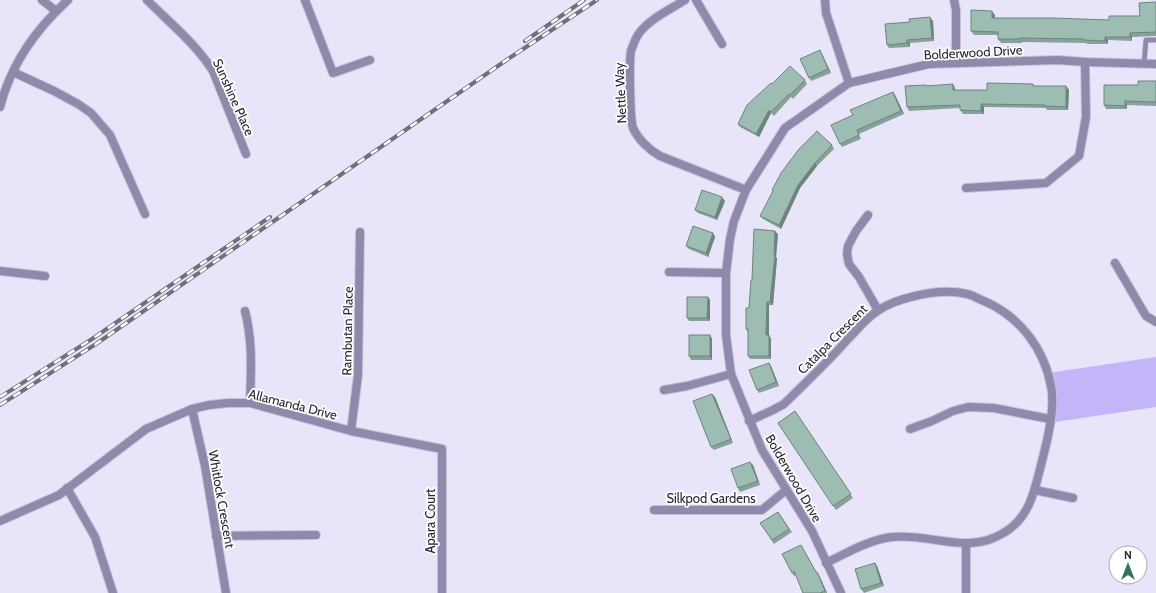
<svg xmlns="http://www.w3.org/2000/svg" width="1156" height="593" font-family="Cabin,sans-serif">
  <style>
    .green { fill: #c4b4f8 }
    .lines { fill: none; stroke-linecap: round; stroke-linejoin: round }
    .service-casing { stroke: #c5c2d6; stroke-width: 6 }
    .minor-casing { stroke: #c5c2d6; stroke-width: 10 }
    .service { stroke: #9089ac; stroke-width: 4.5 }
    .minor { stroke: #9089ac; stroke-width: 8 }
    .rail-casing { stroke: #716f7d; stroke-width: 4 }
    .rail { stroke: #fff; stroke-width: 2.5; stroke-dasharray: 8; stroke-linecap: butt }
    .wall { fill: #87a399 }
    .shaded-wall { fill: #6e847d }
    .building { fill: #9dbdb2; stroke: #6e847d }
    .labels { text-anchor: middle; stroke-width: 3.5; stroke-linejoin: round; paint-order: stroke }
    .street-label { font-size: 13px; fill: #282630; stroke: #fff }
  </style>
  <rect width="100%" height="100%" fill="#e8e4fa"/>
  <path class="green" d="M1156 357V407L1048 423V373Z"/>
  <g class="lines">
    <g class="service-casing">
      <path id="service" d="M1144 63 1146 40H1156"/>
    </g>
    <g class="minor-casing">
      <g id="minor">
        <path d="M42 0 56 11"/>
        <path d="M147 0C170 23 196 44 213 71L246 154"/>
        <path d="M305 0 333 73 370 60"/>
        <path d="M685 0C671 9 651 18 640 32 636 37 633 45 631 51 629 62 630 119 633 128 638 139 649 150 660 156L746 190"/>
        <path d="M696 0 722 44"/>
        <path d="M825 0 826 13 849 83"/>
        <path d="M954 0 956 10V63"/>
        <path d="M13 72 54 91 78 104 91 113 110 135 145 214"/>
        <path d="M0 107C11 64 36 29 68 0"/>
        <path d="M966 188 1046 183 1079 156 1086 117 1085 62"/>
        <path d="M868 215 856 231 848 246 847 254 849 264 859 277 878 310"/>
        <path d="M1115 263 1146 316 1156 322"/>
        <path d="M0 271 45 276"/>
        <path d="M669 272 726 273"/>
        <path d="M245 311C253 342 251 371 250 403"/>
        <path d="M664 390 687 386 731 374"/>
        <path d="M192 409 205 466 226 593"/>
        <path d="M749 421 773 410 784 404C805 383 828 362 848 339 858 329 867 317 879 310 889 303 902 299 915 296 932 292 950 290 967 294 973 295 978 299 984 301 1019 316 1044 348 1051 386 1056 409 1046 446 1040 469 1034 494 1028 518 1005 532 968 556 932 533 892 537 868 540 847 553 826 563"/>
        <path d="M910 429 932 421 953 411 968 407 994 408 1050 419"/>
        <path d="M351 431 358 375 360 232"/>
        <path d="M67 488 95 537 113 593"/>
        <path d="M1035 490 1073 498"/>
        <path d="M654 510H762L786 490"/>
        <path d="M0 521 59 495 146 429 192 409 209 405 228 403H250L351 431 442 449V593"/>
        <path d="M216 536 316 535"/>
        <path d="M841 593 812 531 762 450 731 374 726 335V273L730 239 734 221 746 190 785 128 849 83 929 64 1058 60 1085 62 1156 64"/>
        <path d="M966 593V544"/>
      </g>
    </g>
    <use href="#service" class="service"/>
    <use href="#minor" class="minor"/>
    <g class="rail-casing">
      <g id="rail">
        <path d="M525 41 584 0"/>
        <path d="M0 397 92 339 270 217"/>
        <path d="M0 405 96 344 508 59 597 0"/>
      </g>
    </g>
    <use href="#rail" class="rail"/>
  </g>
  <g class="wall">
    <path d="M1156 2V36L1132 37V41L1108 40V44H1087L1086 43 1022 42V43H1001L998 39V35H974L971 31 995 15V18L1109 20 1140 16Z"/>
    <path d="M933 21 934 41 910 43V47L889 48 887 45Z"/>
    <path d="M822 54 831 73 811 81 809 78Z"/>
    <path d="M805 80 807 84 793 99 791 97 774 116 771 113 759 137 740 127 738 124 772 84Z"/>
    <path d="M1156 81V106L1127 105V109H1106L1104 105 1138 85Z"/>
    <path d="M927 86 955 88V90H987L1034 86H1066L1069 90 1068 110H1047L1046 108 984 107V114H963L960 110V108L909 111 907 107Z"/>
    <path d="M893 92 895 95 904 114 859 134 861 139 842 147 840 144 853 115Z"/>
    <path d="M832 145 834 149 817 166 800 188 781 229 763 219 760 216 773 192 772 190Z"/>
    <path d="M725 201 717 220 698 213 695 210Z"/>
    <path d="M713 233 715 237 708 257 689 249 686 246Z"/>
    <path d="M778 234 776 257 777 258 773 305H769V335L771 339V359H750L748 356V333L746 329 749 308 752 280Z"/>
    <path d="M708 297 710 300V321H689L687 318Z"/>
    <path d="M710 335 712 339V360H691L689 356Z"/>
    <path d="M771 366 779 386 759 393 757 390Z"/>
    <path d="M712 394 715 397 733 443 714 450 711 447Z"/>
    <path d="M795 411 853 498 836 510 778 423Z"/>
    <path d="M753 465 760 485 740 492 738 488Z"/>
    <path d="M778 512 792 532 774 544 760 523Z"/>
    <path d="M801 545 816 572H817L819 575 827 593H803L796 575 794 576 792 573Z"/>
    <path d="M875 563 877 566 884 586 864 593 861 589Z"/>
  </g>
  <g class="shaded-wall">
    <path d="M992 11 995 15V22L992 18Z"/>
    <path d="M930 17 933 21 934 41 932 38Z"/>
    <path d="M1130 33 1132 37V41L1130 37Z"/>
    <path d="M1105 37 1108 40V44L1105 41Z"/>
    <path d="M907 40 910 43V47L907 43Z"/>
    <path d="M820 50 822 54 831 73 828 69Z"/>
    <path d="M953 84 955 88V93L953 90Z"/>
    <path d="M1066 86 1069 90 1068 110 1066 107Z"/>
    <path d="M893 92 895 95 904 114 901 111Z"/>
    <path d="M1125 101 1127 105V109L1125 106Z"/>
    <path d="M981 104 984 107V114L981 111Z"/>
    <path d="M769 110 771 113 759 137 756 134Z"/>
    <path d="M815 163 817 166 800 188 781 229 779 225 798 185Z"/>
    <path d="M722 197 725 201 717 220 715 217Z"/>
    <path d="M775 231 778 234 776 257 777 258 773 305 770 302Z"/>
    <path d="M713 233 715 237 708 257 706 253Z"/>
    <path d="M708 297 710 300V321L707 318Z"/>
    <path d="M767 302 769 305V335L771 339V359L769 356 766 335Z"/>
    <path d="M710 335 712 339V360L710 356Z"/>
    <path d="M769 363 771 366 779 386 776 382Z"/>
    <path d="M712 394 715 397 733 443 731 439Z"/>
    <path d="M750 462 753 465 760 485 758 481Z"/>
    <path d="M875 563 877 566 884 586 881 583Z"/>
    <path d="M817 572 819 575 827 593 825 591Z"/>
  </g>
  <g class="building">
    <path d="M1156 2V32L1130 33V37H1105V41L1084 40V39L1019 38V39H998V32L971 31V10L992 11V18H1054L1109 20V16H1140L1139 3Z"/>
    <path d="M930 17 932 38 907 40V43L887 45 885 24 910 22 909 19Z"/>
    <path d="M820 50 828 69 809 78 800 59Z"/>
    <path d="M790 66 805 80 790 95 789 94 771 112 769 110 756 134 738 124 747 105 771 83 772 84Z"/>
    <path d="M1138 81H1156V102L1125 101V106L1104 105V85H1138Z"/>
    <path d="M987 83 1033 84V86H1066V107L1045 106V105L981 104V111L960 110V105L907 107 905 86 926 85V86L953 84V90H987Z"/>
    <path d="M893 92 901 111 857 130 859 135 840 144 831 125 853 115 850 110Z"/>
    <path d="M817 131 832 145 815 163 798 185 779 225 760 216 773 191 772 190 781 173 799 149Z"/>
    <path d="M702 190 722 197 715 217 695 210Z"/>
    <path d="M693 226 713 233 706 253 686 246Z"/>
    <path d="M754 229 775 231 774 255H775L770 302H767L766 335H769V356H748V329H746V308H749L751 280H752Z"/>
    <path d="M687 297H708L707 318H687Z"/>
    <rect x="689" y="335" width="21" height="21"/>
    <path d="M769 363 776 382 757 390 749 370Z"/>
    <path d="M712 394 731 439 711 447 693 401Z"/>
    <path d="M795 411 851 494 833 506 778 423Z"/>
    <path d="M750 462 758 481 738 488 731 469Z"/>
    <path d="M778 512 789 529 772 540 760 523Z"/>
    <path d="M801 545 816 572H817L825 591 820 593H803L794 571 792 573 782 554Z"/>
    <path d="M875 563 881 583 861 589 855 569Z"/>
  </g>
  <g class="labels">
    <g class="street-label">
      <text transform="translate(973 52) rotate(-3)" y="5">Bolderwood Drive</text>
      <text transform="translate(620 93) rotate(-93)" y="5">Nettle Way</text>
      <text transform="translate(234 97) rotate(66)" y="5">Sunshine Place</text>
      <text transform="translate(347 331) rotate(-89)" y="5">Rambutan Place</text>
      <text transform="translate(832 339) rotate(-45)" y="5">Catalpa Crescent</text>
      <text transform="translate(293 404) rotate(14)" y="5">Allamanda Drive</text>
      <text transform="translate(794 478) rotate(60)" y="5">Bolderwood Drive</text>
      <text x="711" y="503">Silkpod Gardens</text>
      <text transform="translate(222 499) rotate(80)" y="5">Whitlock Crescent</text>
      <text transform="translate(430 521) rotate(-90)" y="5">Apara Court</text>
    </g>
  </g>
  <g transform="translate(1128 565)"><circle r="19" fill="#ffffff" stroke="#a9a8ac"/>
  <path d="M0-3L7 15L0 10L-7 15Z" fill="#327260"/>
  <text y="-6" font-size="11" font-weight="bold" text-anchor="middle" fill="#282630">N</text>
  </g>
</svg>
